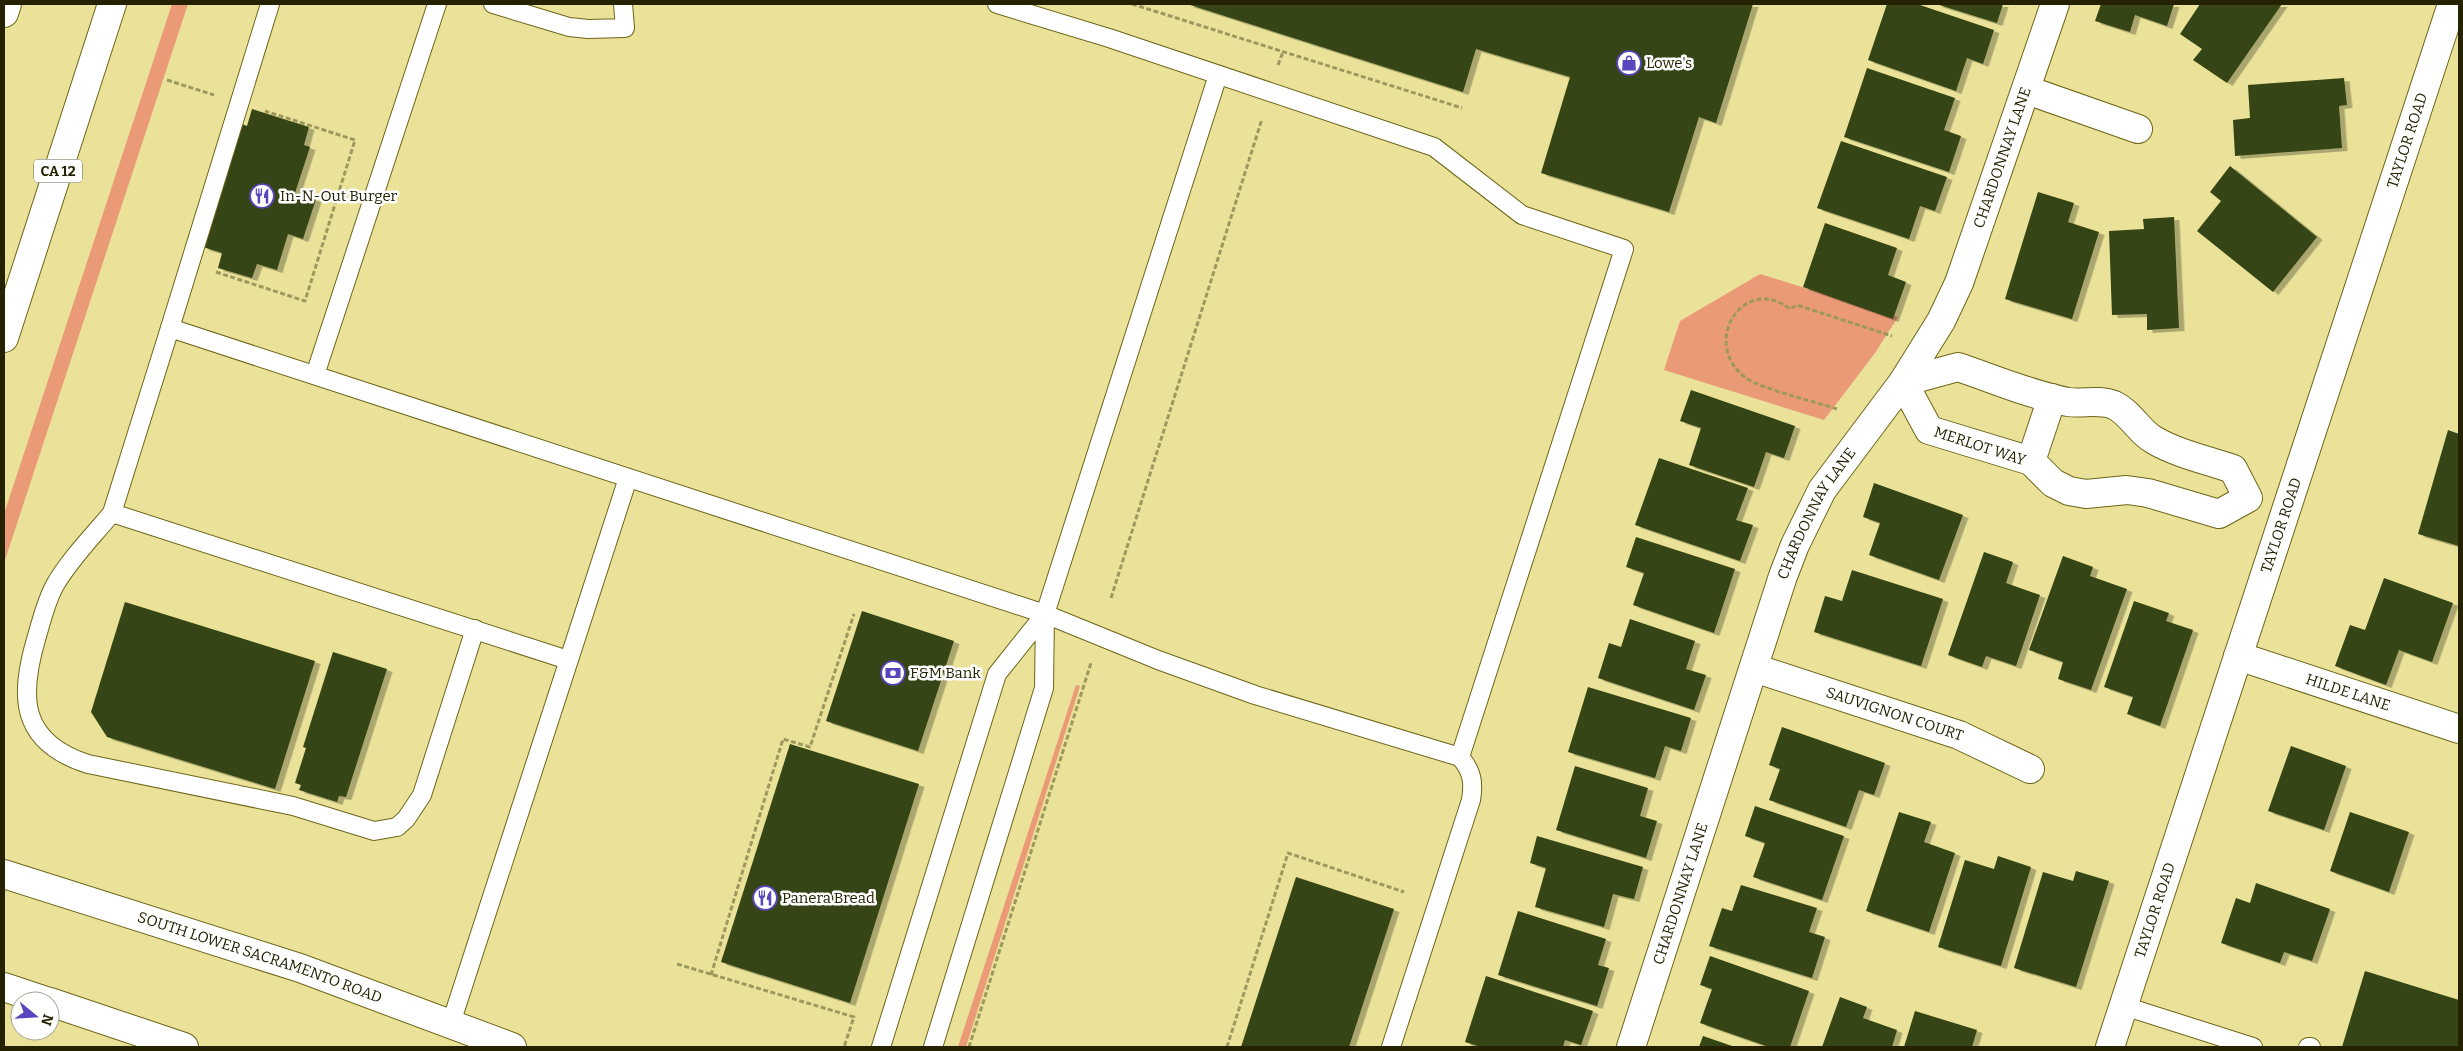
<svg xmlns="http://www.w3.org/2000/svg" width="2463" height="1051" font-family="Bitter,serif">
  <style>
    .green { fill: #eb9a77 }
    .building { fill: #364512; filter: url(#shadow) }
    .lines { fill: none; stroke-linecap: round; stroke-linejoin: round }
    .service-casing { stroke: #6d661a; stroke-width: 20 }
    .minor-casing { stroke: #6d661a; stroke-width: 30 }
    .secondary-casing { stroke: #6d661a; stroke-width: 30 }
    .primary-casing { stroke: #6d661a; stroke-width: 30 }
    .path { stroke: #9d985e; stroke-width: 3; stroke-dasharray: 5 2.5; stroke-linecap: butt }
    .service { stroke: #fff; stroke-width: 18 }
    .minor { stroke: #fff; stroke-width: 28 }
    .secondary { stroke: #fff; stroke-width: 28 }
    .primary { stroke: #fff; stroke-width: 28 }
    .labels { text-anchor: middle; stroke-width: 5; stroke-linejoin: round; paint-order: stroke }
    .shield { fill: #fff; stroke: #66644f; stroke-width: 1 }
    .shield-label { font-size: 14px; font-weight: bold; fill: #252203 }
    .poi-label { font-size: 15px; fill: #252203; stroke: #fff; text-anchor: start }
    .street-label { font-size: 15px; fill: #252203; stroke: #fff }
  </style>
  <defs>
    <filter id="shadow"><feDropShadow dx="5.5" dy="3" stdDeviation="0" flood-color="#0004"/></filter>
  </defs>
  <rect width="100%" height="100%" fill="#e9e298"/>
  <g class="green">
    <path d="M172 4H188L4 563V514Z"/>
    <path d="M1760 274 1898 317 1875 353 1824 420 1664 370 1680 321Z"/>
    <path d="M1076 685 1080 686 966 1047H958Z"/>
  </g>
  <g class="building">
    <path d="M1187 4H1753L1716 123 1699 117 1669 212 1541 173 1570 77 1476 49 1463 92Z"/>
    <path d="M1887 4H1917L1994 30 1983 64 1967 58 1956 91 1868 60Z"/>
    <path d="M1936 4H2003L1997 23Z"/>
    <path d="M2101 4H2174L2167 26 2135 15 2130 32 2095 21Z"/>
    <path d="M2200 4H2282L2227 83 2193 60 2202 49 2180 34Z"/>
    <path d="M1867 68 1955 98 1944 130 1961 136 1949 172 1844 137Z"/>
    <path d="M2344 78 2347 105 2339 106 2342 148 2235 156 2233 120 2250 118 2248 85Z"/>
    <path d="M252 109 309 127 304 145 310 147 295 193 316 199 303 239 288 234 277 270 257 264 252 278 218 268 222 253 203 247 242 124 247 126Z"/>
    <path d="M1841 141 1947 177 1935 211 1920 206 1909 239 1817 208Z"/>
    <path d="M2230 166 2317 237 2273 292 2197 231 2221 201 2210 192Z"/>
    <path d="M2038 192 2074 203 2068 222 2099 232 2072 319 2005 299Z"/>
    <path d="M2174 217 2179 328 2147 330V314L2112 315 2109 231 2144 229 2143 219Z"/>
    <path d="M1825 223 1897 248 1888 275 1906 282 1893 319 1803 287Z"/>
    <path d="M1691 390 1795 426 1784 458 1766 452 1754 487 1689 465 1701 428 1680 421Z"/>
    <path d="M2448 430 2459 434V546L2418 534Z"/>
    <path d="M1659 458 1748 488 1736 520 1753 525 1740 561 1635 525Z"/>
    <path d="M1874 483 1963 515 1939 580 1869 555 1880 523 1863 517Z"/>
    <path d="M1636 537 1735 569 1714 633 1633 605 1644 573 1626 567Z"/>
    <path d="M1984 552 2013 562 2006 583 2040 595 2016 666 1986 656 1982 667 1948 655Z"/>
    <path d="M2063 556 2093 567 2090 576 2127 589 2091 690 2058 679 2063 662 2029 650Z"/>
    <path d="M1852 570 1943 599 1921 666 1814 632 1825 596 1842 601Z"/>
    <path d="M2384 578 2453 603 2432 662 2399 650 2386 685 2335 666 2350 625 2365 630Z"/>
    <path d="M2134 601 2169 613 2166 621 2193 630 2160 726 2127 714 2133 697 2104 687Z"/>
    <path d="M125 602 315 661 275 789 107 737 91 712Z"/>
    <path d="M862 611 954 641 918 751 826 721Z"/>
    <path d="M1630 619 1695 641 1686 669 1706 675 1694 710 1598 678 1609 643 1621 647Z"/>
    <path d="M333 652 387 669 346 797 339 796 337 802 299 790 301 785 295 783 306 748 303 747Z"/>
    <path d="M1588 687 1691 718 1681 751 1665 746 1655 778 1568 752Z"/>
    <path d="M1782 727 1885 763 1874 795 1859 790 1846 827 1769 800 1780 769 1769 765Z"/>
    <path d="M790 744 919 784 850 1003 721 962Z"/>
    <path d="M2291 746 2346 766 2324 830 2268 811Z"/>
    <path d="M1575 766 1648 788 1640 816 1657 821 1646 858 1556 830Z"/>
    <path d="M1755 806 1844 836 1822 900 1753 877 1765 843 1745 836Z"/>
    <path d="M1899 812 1931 822 1924 842 1955 853 1929 932 1866 911Z"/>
    <path d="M2350 812 2409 832 2389 892 2330 871Z"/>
    <path d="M1537 836 1643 867 1634 899 1613 894 1604 927 1535 907 1546 868 1530 863Z"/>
    <path d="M1998 856 2031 867 2001 966 1938 947 1965 860 1994 869Z"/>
    <path d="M2076 871 2109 881 2076 987 2014 968 2043 872 2073 881Z"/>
    <path d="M1296 877 1394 909 1349 1047H1241Z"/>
    <path d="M2256 883 2330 909 2312 961 2284 952 2280 963 2221 943 2236 898 2250 903Z"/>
    <path d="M1741 885 1817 908 1809 932 1825 937 1812 978 1709 946 1722 908 1732 911Z"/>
    <path d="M1518 911 1606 939 1598 965 1609 968 1597 1006 1498 975Z"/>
    <path d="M1710 956 1809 991 1790 1047H1769L1700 1023 1712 989 1700 985Z"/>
    <path d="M2365 971 2459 1000V1047H2342Z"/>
    <path d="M1486 976 1593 1011 1581 1045 1565 1040 1563 1047H1481L1465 1042Z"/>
    <path d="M1840 997 1867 1007 1863 1018 1897 1030 1892 1047H1822Z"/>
    <path d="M1915 1011 1977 1030 1972 1047H1904Z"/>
    <path d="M1703 1036 1735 1047H1699Z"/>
  </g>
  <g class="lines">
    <g class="service-casing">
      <g id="service">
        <path d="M493 4 569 27 588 29 625 28 623 4"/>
        <path d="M997 4 1109 38 1434 147 1522 215 1624 249 1460 757"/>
        <path d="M170 328 270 4"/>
        <path d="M315 375 437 4"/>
        <path d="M112 513C93 536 70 559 55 585 46 601 42 619 37 636 19 696 19 742 88 764L293 806 374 831 397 827 406 819 422 795 475 629"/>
        <path d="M1045 614 1218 75"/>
        <path d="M568 660 112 513 170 328 1045 614 1158 660 1255 695 1460 757C1472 771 1474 782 1471 800L1391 1047"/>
        <path d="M2124 1006 2253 1047"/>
        <path d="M451 1023 628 478"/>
        <path d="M881 1047 997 674 1045 614 1044 688 933 1047"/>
        <path d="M2308 1047H2311"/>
      </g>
    </g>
    <g class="minor-casing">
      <g id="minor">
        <path d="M2027 90 2138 129"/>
        <path d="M1958 367C1994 379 2031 395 2068 402 2083 404 2099 399 2114 405 2131 413 2139 432 2154 440 2178 454 2207 460 2233 469L2248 498 2219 514 2148 493 2127 490 2086 494 2069 491 2053 483 2031 461 1929 430 1903 382Z"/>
        <path d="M2031 461 2052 398"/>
        <path id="s1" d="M2238 656 2459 729"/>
        <path id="s2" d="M1754 668 1959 735 2030 769"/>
        <path id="s3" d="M1631 1047 1783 576 1795 545 1822 490 1903 382 1941 321 1959 283 2055 4"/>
        <path id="s4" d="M2110 1047 2452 4"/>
      </g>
    </g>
    <g class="secondary-casing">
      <g id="secondary">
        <path id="s5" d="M4 874 300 968 512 1047"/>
        <path d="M4 987 46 1001"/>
        <path d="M50 1002 184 1047"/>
      </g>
    </g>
    <g class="primary-casing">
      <g id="primary">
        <path d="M4 13 7 4"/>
        <path d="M4 338 112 4"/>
      </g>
    </g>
    <g class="path">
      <path d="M1132 4 1462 108"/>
      <path d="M1278 65 1283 52"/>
      <path d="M167 80 214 95"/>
      <path d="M216 272 305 301 355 140 265 111"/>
      <path d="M1837 409C1816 402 1762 389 1746 378 1699 343 1744 273 1790 309L1797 305 1892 336"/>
      <path d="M1111 598 1262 119"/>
      <path d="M677 964 854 1017 844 1047"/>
      <path d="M711 975 783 739 810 747 854 614"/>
      <path d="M969 1047 1091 663"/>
      <path d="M1227 1047 1288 853 1404 892"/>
    </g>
    <use href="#service" class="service"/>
    <use href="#minor" class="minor"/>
    <use href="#secondary" class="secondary"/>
    <use href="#primary" class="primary"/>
  </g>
  <defs>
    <g id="shop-ring" transform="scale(1.25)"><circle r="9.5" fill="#fff" stroke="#5746bd" stroke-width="1.5"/><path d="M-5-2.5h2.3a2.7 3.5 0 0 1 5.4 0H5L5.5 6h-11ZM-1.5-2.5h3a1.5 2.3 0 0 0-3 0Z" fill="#5746bd"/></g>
    <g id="restaurant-ring" transform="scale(1.25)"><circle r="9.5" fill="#fff" stroke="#5746bd" stroke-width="1.5"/><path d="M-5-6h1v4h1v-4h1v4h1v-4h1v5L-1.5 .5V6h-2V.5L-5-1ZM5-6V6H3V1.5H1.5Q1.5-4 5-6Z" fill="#5746bd"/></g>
    <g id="bank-ring" transform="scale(1.25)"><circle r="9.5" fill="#fff" stroke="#5746bd" stroke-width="1.5"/><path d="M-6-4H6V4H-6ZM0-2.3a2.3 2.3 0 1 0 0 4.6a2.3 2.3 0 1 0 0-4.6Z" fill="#5746bd"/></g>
  </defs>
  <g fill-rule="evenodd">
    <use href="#shop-ring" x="1629" y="63"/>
    <use href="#restaurant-ring" x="262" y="196"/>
    <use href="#bank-ring" x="893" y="673"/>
    <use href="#restaurant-ring" x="765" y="898"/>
  </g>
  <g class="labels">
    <rect class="shield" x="34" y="159.5" width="48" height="23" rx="4"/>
    <g class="shield-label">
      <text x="58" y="176">CA 12</text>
    </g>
    <g class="poi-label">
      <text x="1646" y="68">Lowe's</text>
      <text x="280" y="201">In-N-Out Burger</text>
      <text x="910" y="678">F&amp;M Bank</text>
      <text x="782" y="903">Panera Bread</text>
    </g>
    <g class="street-label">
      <text dy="5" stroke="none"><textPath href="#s4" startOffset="954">TAYLOR ROAD</textPath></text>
      <text dy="5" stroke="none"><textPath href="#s3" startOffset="971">CHARDONNAY LANE</textPath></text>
      <text transform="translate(1980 446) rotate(18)" y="5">MERLOT WAY</text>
      <text dy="5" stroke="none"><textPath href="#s3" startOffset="566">CHARDONNAY LANE</textPath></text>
      <text dy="5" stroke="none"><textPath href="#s4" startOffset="549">TAYLOR ROAD</textPath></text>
      <text dy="5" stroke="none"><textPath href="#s1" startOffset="116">HILDE LANE</textPath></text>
      <text dy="5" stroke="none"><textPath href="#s2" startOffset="148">SAUVIGNON COURT</textPath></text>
      <text dy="5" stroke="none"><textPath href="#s3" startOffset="161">CHARDONNAY LANE</textPath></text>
      <text dy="5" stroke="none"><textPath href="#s4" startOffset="144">TAYLOR ROAD</textPath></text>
      <text dy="5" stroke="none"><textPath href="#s5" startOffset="269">SOUTH LOWER SACRAMENTO ROAD</textPath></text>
    </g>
  </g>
  <rect width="2463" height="1051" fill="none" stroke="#252203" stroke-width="10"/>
  <g transform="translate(35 1016) rotate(108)"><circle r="24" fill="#ffffff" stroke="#a8a79a"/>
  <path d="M0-4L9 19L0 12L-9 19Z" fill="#5746bd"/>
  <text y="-8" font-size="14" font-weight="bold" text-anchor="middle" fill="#252203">N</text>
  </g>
</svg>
